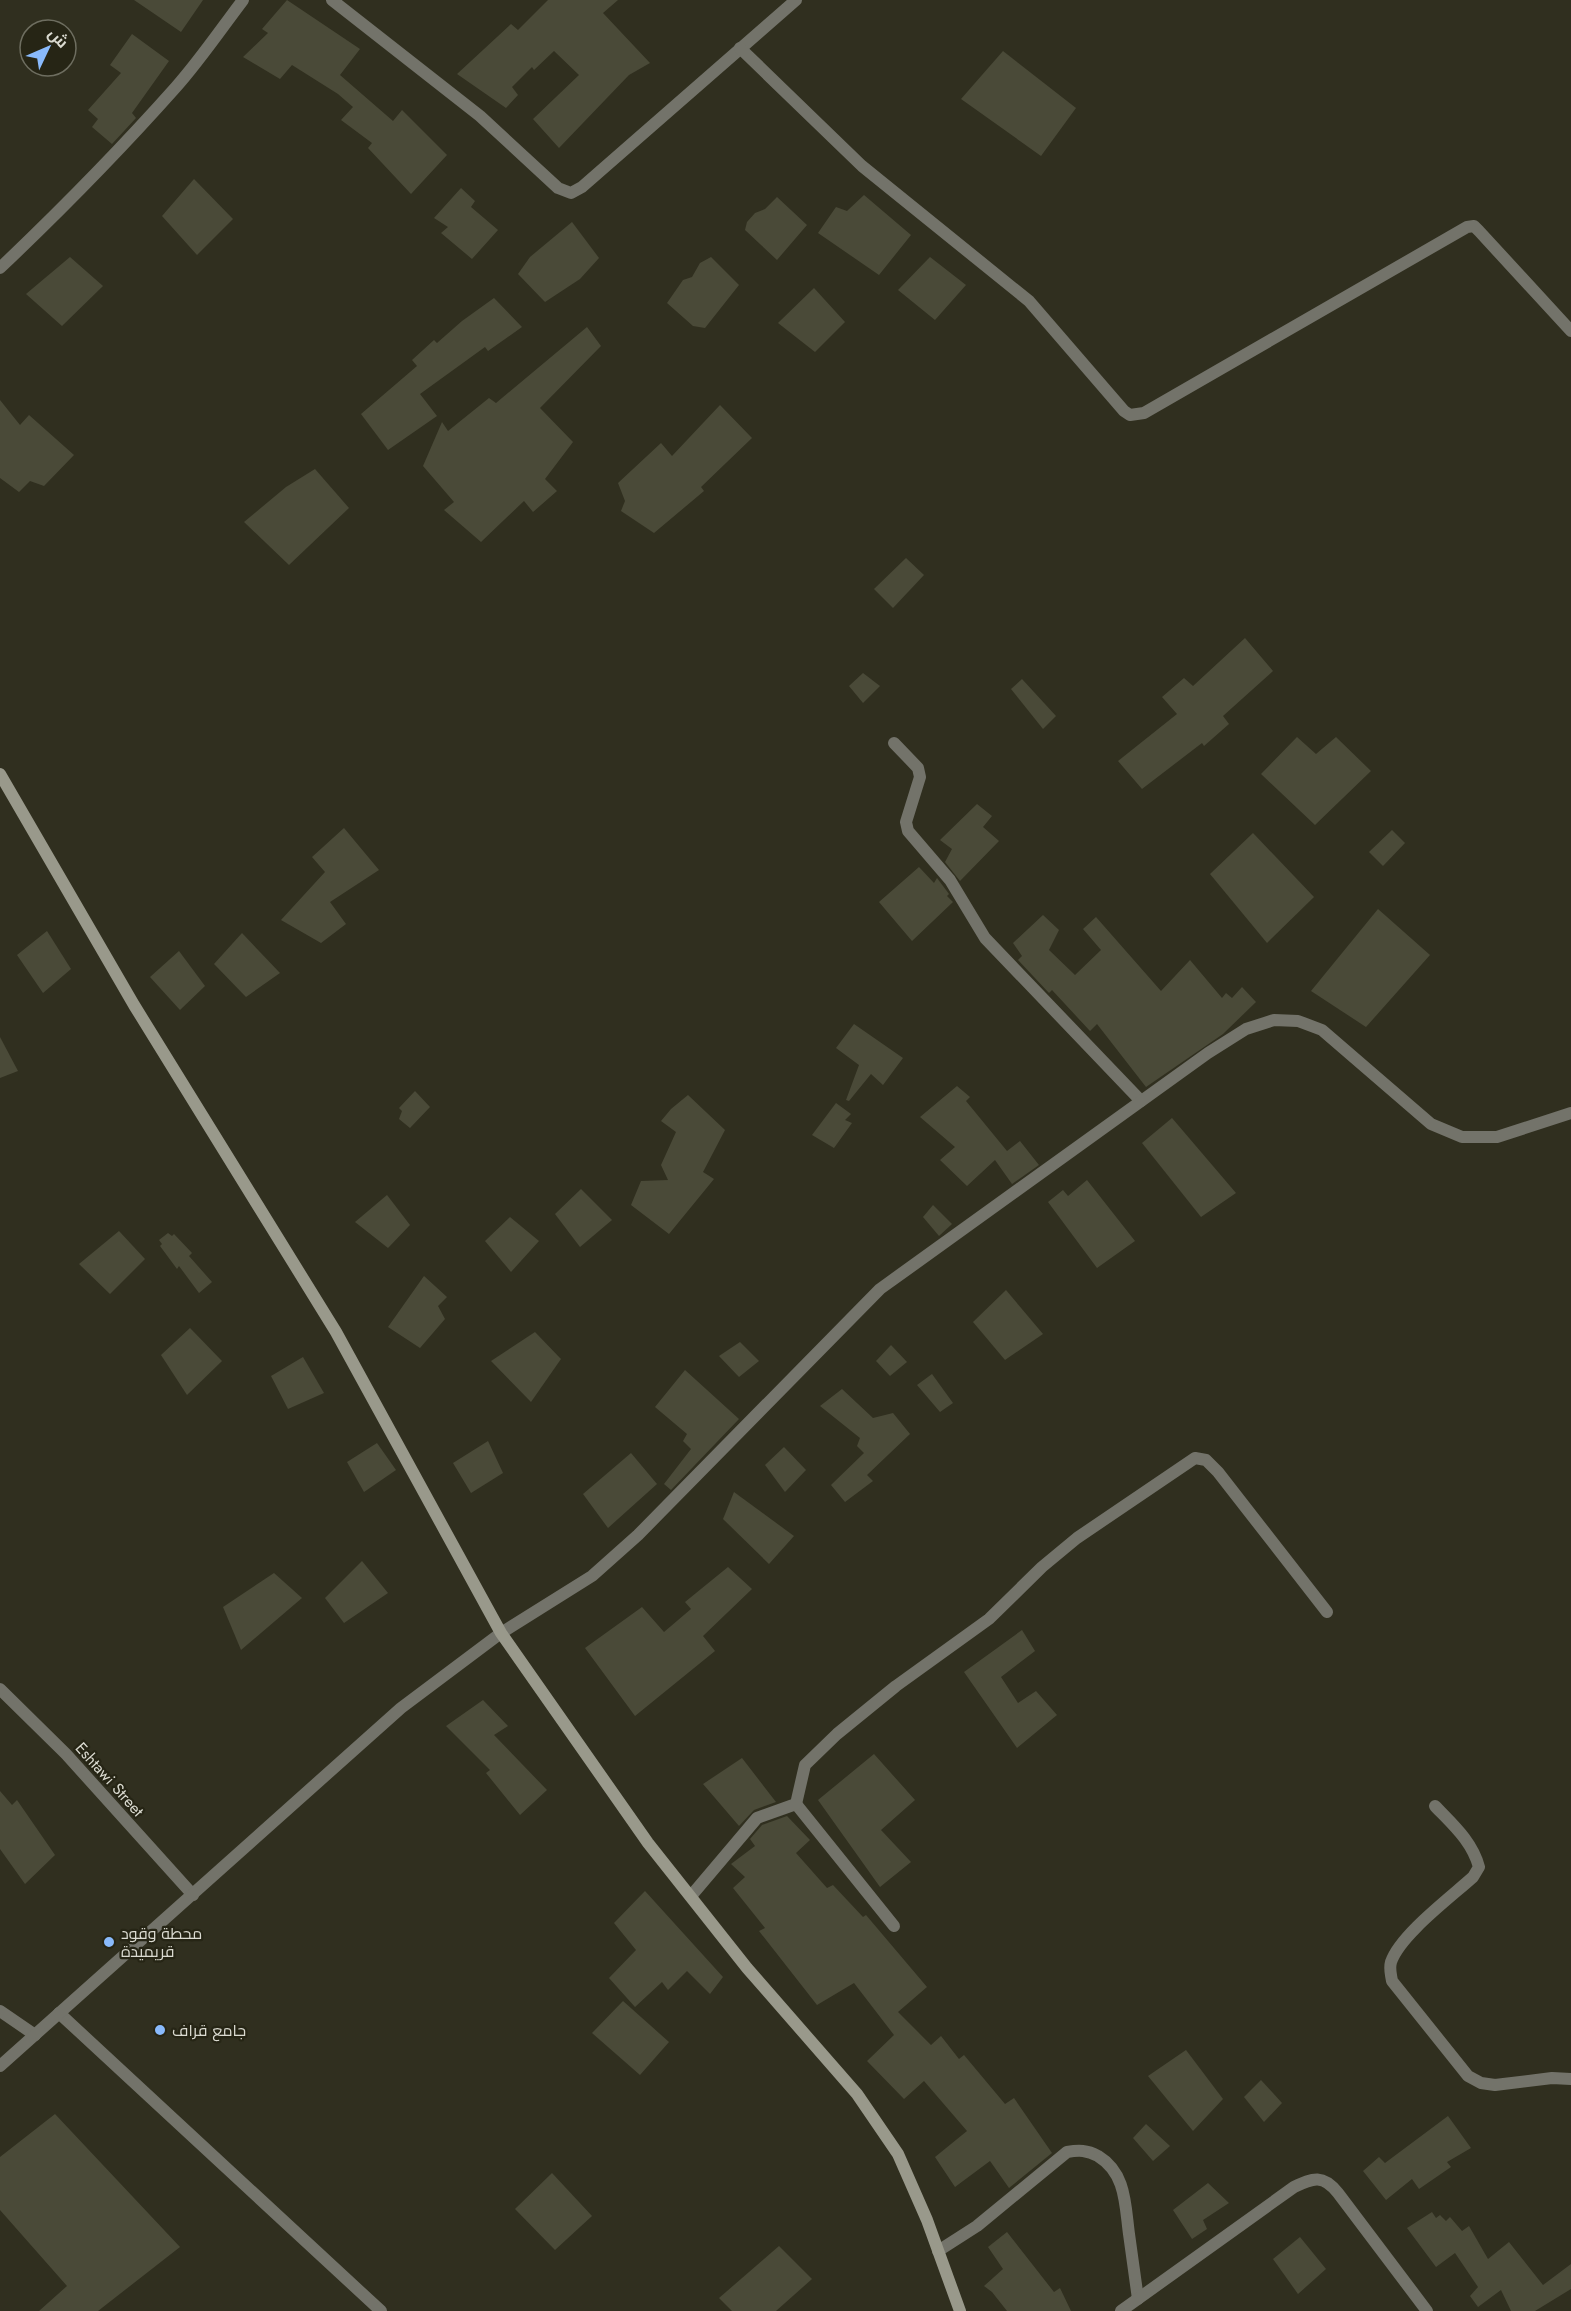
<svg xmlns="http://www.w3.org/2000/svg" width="1571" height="2311" font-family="Jost,Cairo,sans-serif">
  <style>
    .building { fill: #4a4a38 }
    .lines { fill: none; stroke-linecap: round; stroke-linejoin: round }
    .street { stroke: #73736a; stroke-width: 12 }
    .secondary { stroke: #99998b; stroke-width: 12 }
    .poi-dot { fill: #89bafc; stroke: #262515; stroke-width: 2 }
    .labels { text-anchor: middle; stroke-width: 4.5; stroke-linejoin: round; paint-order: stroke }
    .street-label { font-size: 16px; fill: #dbdbd1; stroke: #262515 }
    .poi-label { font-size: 16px; fill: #dbdbd1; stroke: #262515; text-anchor: start }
  </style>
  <rect width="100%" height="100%" fill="#302f1f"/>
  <g class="building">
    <path d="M134 0H203L181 32Z"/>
    <path d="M287 0 360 49 340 75 393 121 402 110 447 155 411 194 368 148 372 143 341 120 353 107 338 94 292 65 280 79 243 57 268 33 262 29Z"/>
    <path d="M548 0H618L603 13 650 63 629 75 559 148 533 119 579 75 554 51 534 70 532 67 512 87 518 95 506 108 457 74 511 24 518 30Z"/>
    <path d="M132 34 169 61 132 113 136 118 112 144 92 127 98 119 88 110 121 73 110 65Z"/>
    <path d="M1003 51 1076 108 1041 156 961 99Z"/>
    <path d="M194 179 233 219 197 255 162 216Z"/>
    <path d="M461 188 475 201 471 207 498 230 472 259 441 233 448 227 434 218Z"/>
    <path d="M864 195 911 235 879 275 818 233 836 207 847 211Z"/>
    <path d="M777 197 807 225 777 260 745 230 747 222 755 213 765 209Z"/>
    <path d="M572 222 599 258 580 279 545 302 518 274 530 257Z"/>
    <path d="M70 257 103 286 62 326 26 294Z"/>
    <path d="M711 257 739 285 705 328 693 326 667 303 683 280 692 277 700 263Z"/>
    <path d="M930 257 966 285 935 320 898 290Z"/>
    <path d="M814 288 845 322 815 352 778 323Z"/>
    <path d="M494 298 522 327 488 351 485 347 420 394 437 416 388 450 361 414 417 366 412 360 434 340 437 343 462 321Z"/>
    <path d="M587 327 601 346 540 408 573 442 545 479 557 491 533 512 524 501 481 542 444 510 454 502 423 466 442 422 448 431 489 398 496 403Z"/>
    <path d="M0 400 20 425 29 415 74 455 44 486 30 481 19 492 0 478Z"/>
    <path d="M720 405 752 438 701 487 704 491 654 533 621 511 625 501 618 483 661 443 672 456Z"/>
    <path d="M315 469 349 508 289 565 244 522 286 487Z"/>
    <path d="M906 558 924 575 893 608 874 589Z"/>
    <path d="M1245 638 1273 671 1223 716 1229 724 1204 746 1202 743 1142 789 1118 761 1177 714 1162 697 1184 678 1193 686Z"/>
    <path d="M863 673 880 686 863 703 849 686Z"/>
    <path d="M1022 679 1056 716 1043 729 1011 689Z"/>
    <path d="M1297 737 1316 754 1336 737 1371 771 1315 825 1261 774Z"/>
    <path d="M977 804 992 816 983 827 999 841 960 881 945 862 952 849 940 840Z"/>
    <path d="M344 828 379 870 330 902 346 924 321 943 281 920 325 872 312 857Z"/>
    <path d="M1392 830 1405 843 1383 866 1369 852Z"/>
    <path d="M1253 833 1314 897 1267 943 1210 874Z"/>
    <path d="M919 867 934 883 937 878 949 894 947 896 953 902 912 941 879 902Z"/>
    <path d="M1378 909 1430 955 1366 1027 1311 991Z"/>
    <path d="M1043 915 1059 930 1049 950 1075 975 1101 950 1083 929 1096 917 1161 991 1190 960 1222 998 1226 993 1232 998 1242 987 1256 1002 1223 1034 1146 1087 1097 1024 1090 1031 1052 990 1049 993 1018 960 1022 956 1013 943Z"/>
    <path d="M47 931 71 969 43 993 17 955Z"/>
    <path d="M242 933 280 973 246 997 214 964Z"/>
    <path d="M179 951 205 986 180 1010 150 977Z"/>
    <path d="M854 1024 903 1058 883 1085 871 1074 849 1101 846 1100 859 1065 836 1048Z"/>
    <path d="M0 1037 18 1071 0 1078Z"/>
    <path d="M957 1086 970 1097 966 1101 1007 1151 1020 1141 1039 1165 1012 1184 995 1160 967 1186 940 1160 955 1147 920 1117Z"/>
    <path d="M415 1091 430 1107 410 1128 399 1119 402 1111 399 1108Z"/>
    <path d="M688 1095 725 1130 703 1172 714 1179 669 1234 631 1205 641 1181 668 1180 661 1165 676 1132 661 1121 671 1109Z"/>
    <path d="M836 1103 851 1114 845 1120 852 1123 834 1148 812 1135Z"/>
    <path d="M1172 1118 1236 1193 1201 1217 1142 1143Z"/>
    <path d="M1087 1180 1135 1241 1097 1268 1048 1202 1063 1190 1068 1196Z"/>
    <path d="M581 1189 612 1220 580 1247 555 1214Z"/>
    <path d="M387 1195 410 1225 388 1248 355 1222Z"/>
    <path d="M933 1205 952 1224 939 1236 923 1217Z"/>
    <path d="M510 1217 539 1241 511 1272 485 1241Z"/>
    <path d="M119 1231 145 1259 110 1294 79 1264Z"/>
    <path d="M168 1233 172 1236 174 1234 192 1253 189 1256 212 1282 199 1293 179 1266 177 1269 160 1246 162 1244 159 1240Z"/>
    <path d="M424 1276 447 1297 438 1306 445 1319 420 1348 388 1327Z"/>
    <path d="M1006 1290 1043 1334 1005 1360 973 1322Z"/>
    <path d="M190 1328 222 1361 187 1395 161 1355Z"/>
    <path d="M535 1332 561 1359 531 1402 491 1361Z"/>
    <path d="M740 1342 759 1361 739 1377 719 1356Z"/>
    <path d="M891 1345 907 1362 890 1376 876 1361Z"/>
    <path d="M303 1357 324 1393 288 1409 271 1376Z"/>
    <path d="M685 1370 739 1419 671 1490 664 1484 691 1449 683 1441 687 1434 655 1407Z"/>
    <path d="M932 1374 953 1403 940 1412 917 1385Z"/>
    <path d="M842 1389 873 1418 893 1413 910 1434 867 1475 873 1481 845 1502 831 1485 864 1453 857 1446 860 1438 820 1406Z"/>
    <path d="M488 1441 503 1473 471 1493 453 1463Z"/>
    <path d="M377 1443 396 1470 364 1492 347 1462Z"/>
    <path d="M784 1447 806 1470 785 1492 765 1465Z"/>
    <path d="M631 1453 657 1484 608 1528 583 1494Z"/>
    <path d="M734 1492 794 1536 769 1564 723 1519Z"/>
    <path d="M362 1561 388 1593 344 1623 325 1598Z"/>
    <path d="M728 1567 752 1589 703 1636 715 1651 635 1716 585 1648 642 1607 664 1632 691 1609 685 1602Z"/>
    <path d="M274 1573 302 1598 241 1650 223 1607Z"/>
    <path d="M1022 1630 1035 1651 1001 1677 1018 1703 1036 1691 1057 1715 1017 1748 964 1672Z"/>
    <path d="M483 1700 508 1726 494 1735 547 1790 520 1815 486 1773 490 1770 446 1726Z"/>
    <path d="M874 1754 915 1800 881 1830 911 1862 880 1887 818 1800Z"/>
    <path d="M742 1758 776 1802 754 1810 739 1826 703 1784Z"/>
    <path d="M0 1791 12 1805 17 1800 55 1855 25 1884 0 1849Z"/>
    <path d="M787 1816 810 1840 796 1853 827 1888 833 1885 863 1917 866 1915 927 1987 898 2012 931 2045 941 2036 959 2059 964 2055 1005 2104 1014 2098 1052 2153 1009 2188 990 2161 955 2187 935 2157 967 2131 924 2081 904 2099 867 2061 894 2035 854 1983 817 2005 759 1931 765 1928 733 1888 745 1877 731 1864 755 1846 750 1839 762 1825Z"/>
    <path d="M645 1891 723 1977 710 1994 687 1971 668 1990 662 1982 635 2007 609 1978 636 1950 614 1923Z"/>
    <path d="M623 2001 669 2042 640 2075 592 2033Z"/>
    <path d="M1186 2050 1223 2099 1193 2131 1148 2076Z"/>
    <path d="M1261 2080 1282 2103 1264 2122 1244 2097Z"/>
    <path d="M55 2114 180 2247 98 2311H39L67 2286 0 2210V2157Z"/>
    <path d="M1448 2116 1471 2148 1447 2162 1451 2167 1419 2189 1412 2179 1386 2200 1363 2171 1379 2157 1385 2163Z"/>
    <path d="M1146 2124 1170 2146 1153 2161 1133 2138Z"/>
    <path d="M552 2173 592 2216 555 2250 515 2209Z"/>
    <path d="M1208 2183 1229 2203 1203 2220 1207 2229 1192 2239 1173 2210Z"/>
    <path d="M1432 2212 1436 2218 1440 2215 1446 2221 1450 2217 1462 2231 1469 2226 1488 2259 1509 2242 1543 2285 1571 2264V2289L1535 2311H1511L1501 2290 1478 2307 1470 2296 1478 2287 1455 2253 1436 2267 1407 2228Z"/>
    <path d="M1007 2232 1054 2292 1060 2288 1071 2311H1007L992 2292 984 2286 1003 2269 988 2247Z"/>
    <path d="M1300 2237 1326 2269 1298 2294 1273 2259Z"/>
    <path d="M779 2246 812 2279 776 2311H732L719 2298Z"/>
  </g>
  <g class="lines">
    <g class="street">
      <path d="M332 0 480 116 558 188 571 193 582 187 796 0"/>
      <path d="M740 48 862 166 1029 301 1124 411 1130 415 1144 413 1467 227 1474 226 1479 231 1571 331"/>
      <path d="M0 268C61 210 120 150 176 87 200 60 221 29 243 0"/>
      <path d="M894 743 918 768 920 777 906 822 908 831 950 880 985 938 1141 1101"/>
      <path d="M0 1689 66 1754 193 1895"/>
      <path d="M796 1804 894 1926"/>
      <path d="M1435 1806C1453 1825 1472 1841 1479 1867L1473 1877C1451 1897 1400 1935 1391 1962 1389 1969 1391 1974 1392 1981L1468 2076 1481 2083 1495 2085 1552 2078 1571 2079"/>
      <path d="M691 1896 757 1818 796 1804 805 1765 837 1734 896 1686 989 1619 1042 1567 1077 1538 1195 1458 1206 1460 1218 1472 1327 1612"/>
      <path d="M0 2011 35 2035"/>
      <path d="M59 2013 381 2311"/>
      <path d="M0 2066 401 1708 501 1633 592 1576 638 1535 880 1289 1208 1053 1246 1029 1274 1020 1298 1021 1322 1030 1431 1124 1462 1137H1497L1571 1113"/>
      <path d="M938 2251 977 2226 1067 2152C1079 2150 1087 2150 1098 2156 1126 2173 1125 2204 1129 2234 1132 2256 1135 2277 1138 2299"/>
      <path d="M1121 2311 1294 2187C1313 2178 1323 2174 1338 2193L1427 2311"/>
    </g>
    <path class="secondary" d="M0 774 134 1005 336 1332 501 1633 648 1843 747 1968 857 2094 898 2154 927 2220 960 2311"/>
  </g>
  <g class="poi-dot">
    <circle cx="109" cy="1942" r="6"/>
    <circle cx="160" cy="2030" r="6"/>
  </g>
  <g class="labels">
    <g class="street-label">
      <text transform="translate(110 1779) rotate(48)" y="6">Eshtawi Street</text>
    </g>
    <g class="poi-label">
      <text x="121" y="1939">محطة وقود<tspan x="121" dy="18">قريميدة</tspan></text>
      <text x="172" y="2036">جامع قراف</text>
    </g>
  </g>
  <g transform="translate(48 48) rotate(46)"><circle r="28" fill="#262515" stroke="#6e6e60" stroke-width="1.5"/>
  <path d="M0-4.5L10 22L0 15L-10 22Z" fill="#89bafc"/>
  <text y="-9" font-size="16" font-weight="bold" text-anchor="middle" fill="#dbdbd1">ش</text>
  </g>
</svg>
